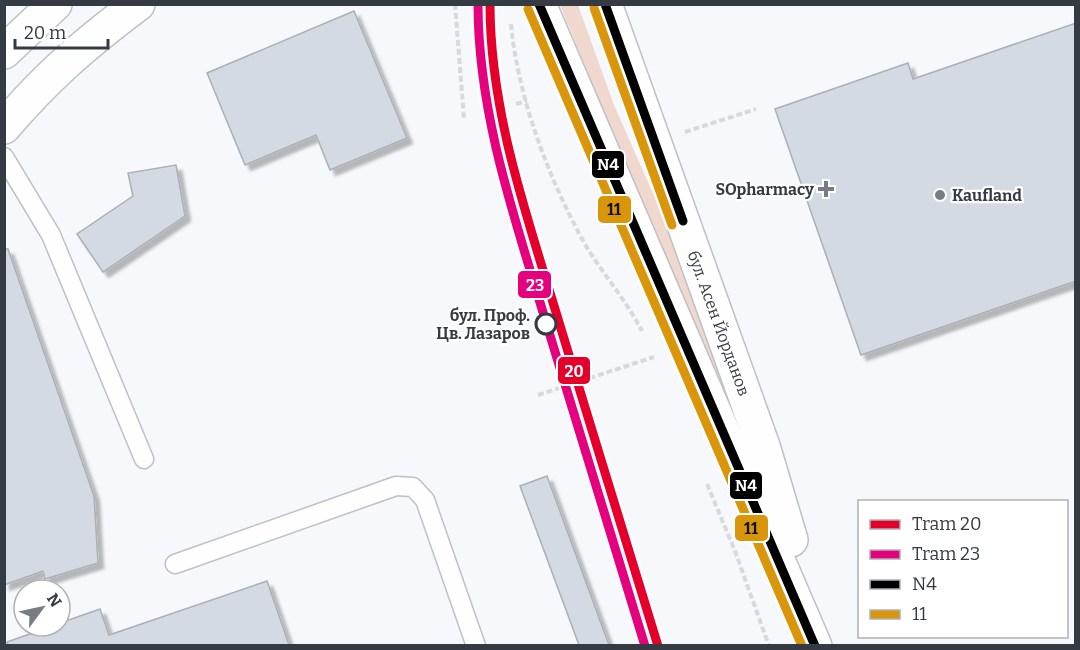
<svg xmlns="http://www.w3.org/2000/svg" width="1080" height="650" font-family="Bitter,serif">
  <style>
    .green { fill: #f0d8ce }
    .building { fill: #d4dae3; stroke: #acafb4; stroke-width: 1.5; filter: url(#shadow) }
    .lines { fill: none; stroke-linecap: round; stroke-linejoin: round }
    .lane-casing { stroke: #bdc0c5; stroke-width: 21 }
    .secondary-casing { stroke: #bdc0c5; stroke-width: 36 }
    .path { stroke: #d7d9da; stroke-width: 4; stroke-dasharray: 6 3; stroke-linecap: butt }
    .lane { stroke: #fefefe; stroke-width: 18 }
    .secondary { stroke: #fefefe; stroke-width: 33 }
    .bus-1-casing { stroke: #fff; stroke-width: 14 }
    .bus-2-casing { stroke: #fff; stroke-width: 14 }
    .bus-1 { stroke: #000; stroke-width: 9 }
    .bus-2 { stroke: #da960a; stroke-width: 9 }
    .tram-1-casing { stroke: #fff; stroke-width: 14 }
    .tram-2-casing { stroke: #fff; stroke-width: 14 }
    .tram-1 { stroke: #e4002b; stroke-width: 9 }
    .tram-2 { stroke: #e5007d; stroke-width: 9 }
    .poi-dot { fill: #797d83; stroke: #fff; stroke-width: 2 }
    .stop-dot { fill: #fff; stroke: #353b43; stroke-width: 3 }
    .labels { text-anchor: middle; stroke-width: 4.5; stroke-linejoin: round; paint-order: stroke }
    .poi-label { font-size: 16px; font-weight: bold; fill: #353b43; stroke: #fff; text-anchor: end }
    .stop-label { font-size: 16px; font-weight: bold; fill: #353b43; stroke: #fff; text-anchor: end }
    .street-label { font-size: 16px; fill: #353b43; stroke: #fff }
    .line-badge { stroke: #fff; stroke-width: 2 }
    .badge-label { font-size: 16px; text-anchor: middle; font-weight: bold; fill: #fff }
    .pale-badge-label { font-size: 16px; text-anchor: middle; font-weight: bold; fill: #111 }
  </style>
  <defs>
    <filter id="shadow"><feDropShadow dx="5.5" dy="5.5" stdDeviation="1.5" flood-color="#0004"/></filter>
  </defs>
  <rect width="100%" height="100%" fill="#f6f8fb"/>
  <path class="green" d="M560 5H578L614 105 678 250 733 404 707 363Z"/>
  <g class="building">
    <path d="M354 11 407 138 330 170 316 135 245 165 207 73Z"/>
    <path d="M1076 23V281L861 355 775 109 908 63 913 79Z"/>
    <path d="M176 165 185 216 103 272 77 234 133 196 128 173Z"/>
    <path d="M4 249H8L94 496 98 563 45 579 43 571 4 585Z"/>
    <path d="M547 476 609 645H579L520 486Z"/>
    <path d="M267 581 289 645H8L7 642 52 626H60V623L100 609 109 635Z"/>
  </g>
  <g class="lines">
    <g class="lane-casing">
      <g id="lane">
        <path d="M4 157 51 235 144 459"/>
        <path d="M175 564 396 486 413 487 425 500 476 646"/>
      </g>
    </g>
    <g class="secondary-casing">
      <g id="secondary">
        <path d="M539 4 815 646"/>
        <path d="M605 4 763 446 791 540"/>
        <path d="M4 52 55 4"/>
        <path d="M4 127C46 77 86 43 138 4"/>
      </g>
    </g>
    <g class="path">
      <path d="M455 4 464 119"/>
      <path d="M511 24C518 97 547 174 582 239 600 271 625 298 642 331"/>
      <path d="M516 104 527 101"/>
      <path d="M685 132 756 109"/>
      <path d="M538 395 654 357"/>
      <path d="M707 484 735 551 769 646"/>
    </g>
    <use href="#lane" class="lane"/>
    <use href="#secondary" class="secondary"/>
    <g class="bus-1-casing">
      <g id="bus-1">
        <path d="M539 4 815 646"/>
        <path d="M605 4 683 221"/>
      </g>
    </g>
    <g class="bus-2-casing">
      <g id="bus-2">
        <path d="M594 8 672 225"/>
        <path d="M528 9 802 646"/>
      </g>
    </g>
    <use href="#bus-1" class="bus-1"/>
    <use href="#bus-2" class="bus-2"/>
    <g class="tram-1-casing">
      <path id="tram-1" d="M490 4C490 113 527 216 558 319 591 428 625 537 658 646"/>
    </g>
    <g class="tram-2-casing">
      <path id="tram-2" d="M478 4C478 113 514 216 545 319 579 428 612 537 645 646"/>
    </g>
    <use href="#tram-1" class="tram-1"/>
    <use href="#tram-2" class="tram-2"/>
  </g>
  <g class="poi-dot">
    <path d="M823 180h6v6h6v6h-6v6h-6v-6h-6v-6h6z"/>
    <circle cx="940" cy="195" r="6"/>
  </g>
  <circle class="stop-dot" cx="546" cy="324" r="10"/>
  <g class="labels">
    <g class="poi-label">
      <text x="814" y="195">SOpharmacy</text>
      <text x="952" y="201" text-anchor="start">Kaufland</text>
    </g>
    <g class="stop-label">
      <text x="530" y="321">бул. Проф.<tspan x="530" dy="18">Цв. Лазаров</tspan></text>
    </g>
    <g class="street-label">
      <text transform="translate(719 323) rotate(70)" y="6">бул. Асен Йорданов</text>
    </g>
  </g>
  <g class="line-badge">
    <rect x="591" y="150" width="34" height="29" rx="6" fill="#000"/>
    <rect x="597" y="195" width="35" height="29" rx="6" fill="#da960a"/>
    <rect x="517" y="270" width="35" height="29" rx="6" fill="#e5007d"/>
    <rect x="557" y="356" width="34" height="29" rx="6" fill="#e4002b"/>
    <rect x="729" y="471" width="34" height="29" rx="6" fill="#000"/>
    <rect x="734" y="514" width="35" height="28" rx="6" fill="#da960a"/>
  </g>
  <g class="badge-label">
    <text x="608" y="170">N4</text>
    <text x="535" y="291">23</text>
    <text x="574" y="377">20</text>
    <text x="746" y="491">N4</text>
  </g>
  <g class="pale-badge-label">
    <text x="614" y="215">11</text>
    <text x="751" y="534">11</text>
  </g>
  <rect width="1080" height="650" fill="none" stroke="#353b43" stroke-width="12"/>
  <rect x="858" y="500" width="210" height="138" fill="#ffffff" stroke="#aeb1b4" stroke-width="1.5"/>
  <rect x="870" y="520" width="30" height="9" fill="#e4002b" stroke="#aeb1b4" stroke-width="1.5"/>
  <text x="912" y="530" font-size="18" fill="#353b43">Tram 20</text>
  <rect x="870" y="550" width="30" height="9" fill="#e5007d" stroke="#aeb1b4" stroke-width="1.5"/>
  <text x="912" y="560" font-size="18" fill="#353b43">Tram 23</text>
  <rect x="870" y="580" width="30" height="9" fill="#000000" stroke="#aeb1b4" stroke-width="1.5"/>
  <text x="912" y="590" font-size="18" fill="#353b43">N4</text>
  <rect x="870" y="610" width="30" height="9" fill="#da960a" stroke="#aeb1b4" stroke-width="1.5"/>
  <text x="912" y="620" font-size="18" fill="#353b43">11</text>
  <g transform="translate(42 608) rotate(57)"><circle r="28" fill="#ffffff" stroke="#aeb1b4" stroke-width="1.5"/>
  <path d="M0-4.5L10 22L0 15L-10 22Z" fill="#797d83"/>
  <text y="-9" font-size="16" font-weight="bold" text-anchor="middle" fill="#353b43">N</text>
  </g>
  <path d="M15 39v9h93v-9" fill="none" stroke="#353b43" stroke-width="3"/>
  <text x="24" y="39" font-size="18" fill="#353b43" stroke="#ffffff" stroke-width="4.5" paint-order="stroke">20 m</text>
</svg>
